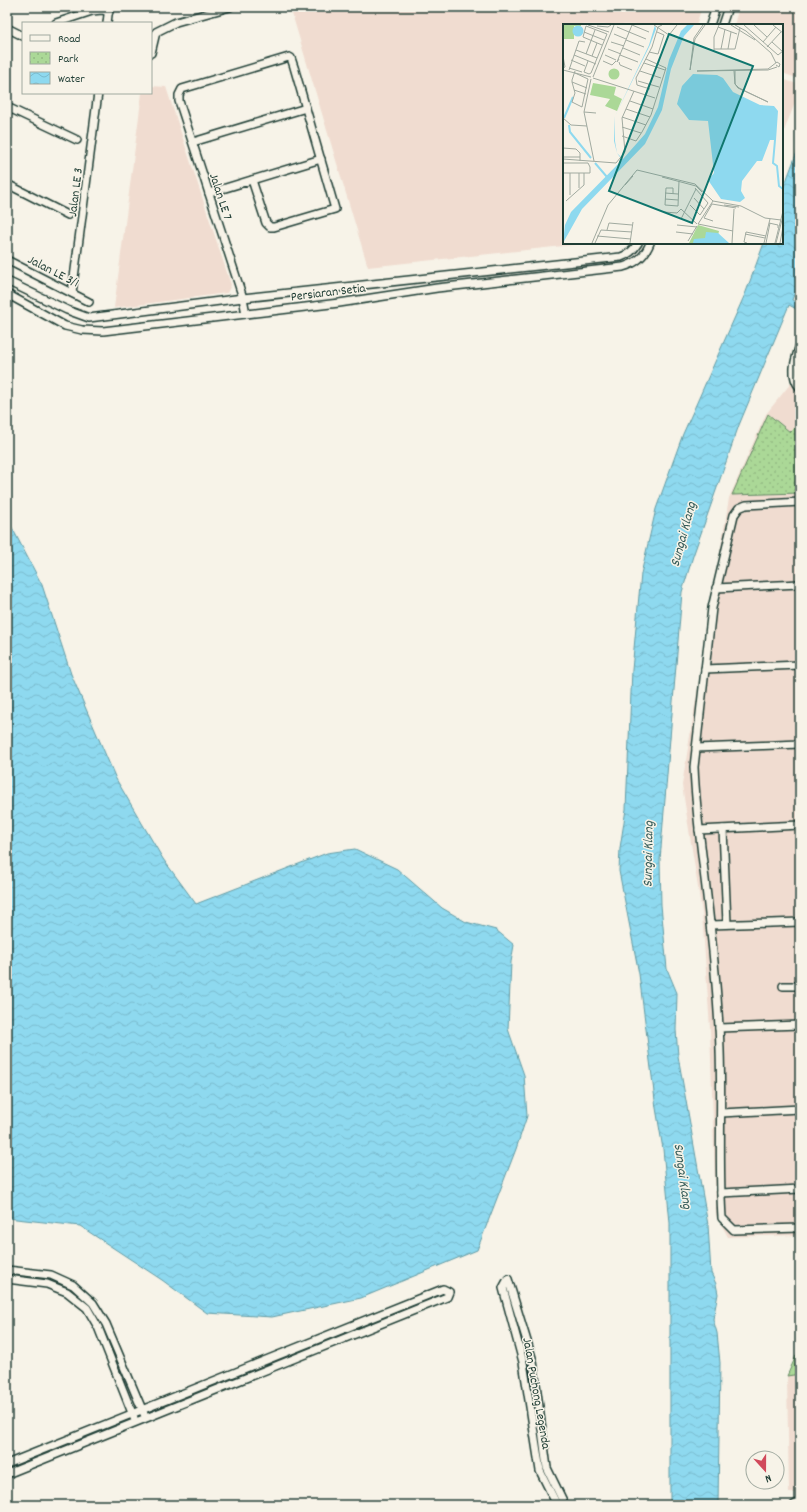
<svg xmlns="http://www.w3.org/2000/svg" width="807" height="1512" font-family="Dekko,sans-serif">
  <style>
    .built { fill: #f0dcd0 }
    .grass { fill: url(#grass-tufts); stroke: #658a66 }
    .park { fill: url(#park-dots); stroke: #658a66 }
    .water { fill: url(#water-waves); stroke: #629ba4 }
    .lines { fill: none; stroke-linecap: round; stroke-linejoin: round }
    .minor-casing { stroke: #1f3d34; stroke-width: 10 }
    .minor { stroke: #f7f3e8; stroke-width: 7 }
    .labels { text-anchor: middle; stroke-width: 3; stroke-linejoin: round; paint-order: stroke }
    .street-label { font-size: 13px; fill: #1f3d34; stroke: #f7f3e8 }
    .water-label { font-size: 14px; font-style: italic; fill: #355c59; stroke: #f7f3e8 }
    .inset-river { fill: none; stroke: #8ed9ef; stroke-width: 2 }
    .inset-road { fill: none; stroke: #a1aaa0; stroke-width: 1 }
    .view { fill: #0f766e; fill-opacity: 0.15; stroke: #0f766e; stroke-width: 2 }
    .inset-edge { fill: none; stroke: #1f3d34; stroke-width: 2 }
  </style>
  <defs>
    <pattern id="grass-tufts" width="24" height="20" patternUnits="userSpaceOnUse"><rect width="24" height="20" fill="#abd897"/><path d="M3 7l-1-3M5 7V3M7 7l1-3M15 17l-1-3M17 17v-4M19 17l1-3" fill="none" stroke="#93ba83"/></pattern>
    <pattern id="park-dots" width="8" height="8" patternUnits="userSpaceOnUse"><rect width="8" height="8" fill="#abd897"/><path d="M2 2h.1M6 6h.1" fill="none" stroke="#93ba83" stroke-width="1.8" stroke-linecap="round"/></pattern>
    <pattern id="water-waves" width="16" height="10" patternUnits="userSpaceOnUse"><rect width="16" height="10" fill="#8ed9ef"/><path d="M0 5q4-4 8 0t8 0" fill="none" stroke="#7abbce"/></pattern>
  </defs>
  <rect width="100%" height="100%" fill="#f7f3e8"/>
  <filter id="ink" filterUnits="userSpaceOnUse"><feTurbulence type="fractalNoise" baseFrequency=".025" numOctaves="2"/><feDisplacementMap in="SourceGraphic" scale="8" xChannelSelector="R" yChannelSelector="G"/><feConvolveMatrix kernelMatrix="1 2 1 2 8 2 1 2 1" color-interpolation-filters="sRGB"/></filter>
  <g filter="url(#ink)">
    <g class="built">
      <path d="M290 7H702L696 25H564V243H591L368 267Z"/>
      <path d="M739 7H800V79L782 73V25H734Z"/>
      <path d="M782 79 800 85V90L782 136Z"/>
      <path d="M151 86 166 87 231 285 227 293 114 308 142 93H151Z"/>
      <path d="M800 372V1235L728 1237 716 1215 710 1028 702 913 682 785 729 498 766 414Z"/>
      <path d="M800 1347V1493H789L787 1376Z"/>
    </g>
    <path class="grass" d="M800 1347V1374L787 1376Z"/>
    <path class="park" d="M768 414 790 432 800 422V493L732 495Z"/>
    <g class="water">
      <path d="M800 144V279L792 300 800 305V311L789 305 739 425 693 556 682 592 660 860 661 905 667 969 677 993 676 1030 678 1056 708 1225 711 1273 716 1284 718 1294 713 1319 717 1333 720 1363 718 1505H670V1223L663 1149 656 1108 639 974 619 871 620 848 626 809 632 670 641 574 656 509 683 434 746 292 764 243H782V192Z"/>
      <path d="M7 518 42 585 71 674 116 779 163 859 196 904 327 853 355 849 397 869 442 908 466 922 496 930 514 945 511 962 508 1029 524 1075 527 1116 516 1149 477 1250 361 1298 272 1317 207 1313 162 1280 80 1226 7 1218Z"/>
    </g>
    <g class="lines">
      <g class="minor-casing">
        <g id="minor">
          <path d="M56 23 92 11 102 10 109 12"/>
          <path d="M107 23 109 7"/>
          <path d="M710 25 716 7"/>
          <path d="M722 25 728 7"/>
          <path d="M7 28 23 36"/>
          <path d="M151 53 156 32 176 22 230 7"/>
          <path d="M7 107 77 140"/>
          <path d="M193 142 306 108"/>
          <path d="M7 184 68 215"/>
          <path d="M209 193 321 159"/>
          <path d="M7 260 89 302"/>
          <path d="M7 281 67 310 89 318 243 298 621 257C629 254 633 251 638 243"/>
          <path d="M72 293 98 93"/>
          <path d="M7 294 65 326 82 330 103 331 339 303 437 288 623 267C637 263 645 256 650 243"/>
          <path d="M246 314 243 298 179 101V95L182 89 289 57 291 58 294 67 335 209 274 227H270L266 223 252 180"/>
          <path d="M800 345C795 360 789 375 800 388"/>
          <path d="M800 502 746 505 739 508 734 515 712 608 694 767C696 819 705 872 710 924 714 958 717 993 719 1027 723 1091 718 1155 722 1218L734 1230 800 1228"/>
          <path d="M716 588 800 584"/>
          <path d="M705 669 800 665"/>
          <path d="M696 748 800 744"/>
          <path d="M723 829 727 924"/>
          <path d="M699 830 800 825"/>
          <path d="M711 925 800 922"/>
          <path d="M783 986H800"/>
          <path d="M719 1028 800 1025"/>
          <path d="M721 1113 800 1109"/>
          <path d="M721 1193 800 1189"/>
          <path d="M7 1270 51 1275 73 1285 93 1303 106 1324 144 1414"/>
          <path d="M7 1279 47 1284 67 1292 87 1308 98 1327 134 1418"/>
          <path d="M7 1464 443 1289 449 1292 447 1297 7 1474"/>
          <path d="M557 1505 540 1471 523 1362 503 1288 508 1279 533 1361 547 1468 565 1505"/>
          <path d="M794 1505 800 1502"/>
        </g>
      </g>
      <use href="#minor" class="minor"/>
    </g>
  </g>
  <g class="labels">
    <g class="street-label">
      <text transform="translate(74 192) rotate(-83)" y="5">Jalan LE 3</text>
      <text transform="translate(222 196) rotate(72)" y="5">Jalan LE 7</text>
      <text transform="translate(54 270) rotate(27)" y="5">Jalan LE 3/1</text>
      <text transform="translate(328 291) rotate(-7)" y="5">Persiaran Setia</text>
      <text transform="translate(538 1393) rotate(80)" y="5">Jalan Puchong Legenda</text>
    </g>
    <g class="water-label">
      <text transform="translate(682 534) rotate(-75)" y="5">Sungai Klang</text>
      <text transform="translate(647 854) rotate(-89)" y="5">Sungai Klang</text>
      <text transform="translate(684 1176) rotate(82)" y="5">Sungai Klang</text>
    </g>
  </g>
  <g transform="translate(563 24)">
    <rect width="220" height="220" fill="#f7f3e8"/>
    <path d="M30 59 53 63 51 71 59 75 54 87 42 82 47 75 27 71Z" fill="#abd897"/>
    <path d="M0 1H18V2H11V15H0ZM135 201 156 207 155 211 165 219H126Z" fill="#abd897"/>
    <path d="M45.5 50a5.5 5.5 0 1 1 11 0a5.5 5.5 0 1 1-11 0Z" fill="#abd897"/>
    <path d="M92 1 93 5 87 21 52 92V117L54 129 60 135 82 110 95 83 106 36 118 7 124 1H131L121 12 108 45 99 86 82 120 19 185 0 219 2 201 8 188 59 136 54 129 51 117 52 92 86 21ZM9.5 7a5.5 5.5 0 1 1 11 0a5.5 5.5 0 1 1-11 0ZM130 50 154 51 160 54 170 68 197 81 211 82 215 87 213 116H207L199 137H194L179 157 178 167 182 174 177 178 158 175 145 156 151 149 145 97 126 96 114 80 119 62ZM143 208 155 209 166 219H130L131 215 142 214Z" fill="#8ed9ef"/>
    <path class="inset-river" d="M1 94 10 73M6 101 7 108 28 134M212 116 210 139 214 142 216 162 220 165M32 139 44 153"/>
    <path class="inset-road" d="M25 1 46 8M69 1 86 8M91 1 106 11 114 1M140 1 131 14 127 46 132 15 142 1M168 1 192 16M172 1 183 7 208 29 213 39M181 1 215 31 220 27M191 1 204 13M210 1 220 9M34 2 45 3 48 1M54 3 66 8M155 3 174 10M21 8 41 16M66 8 83 15M51 10 63 15M63 16 81 23M48 18 61 22M200 18 213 3M209 18 220 28M204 23 218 8M60 24 77 31M45 25 58 30M151 25H172M158 25 162 5M165 25 168 8M172 25 177 4M13 26 34 34M151 26V13L156 1M86 28 95 30 101 11 94 8M23 30 32 6M11 31 33 40M42 31 53 36M57 31 75 38M0 32 2 43 0 44M29 32 34 19M56 35 54 38 69 1M8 36 22 42M25 37 21 48 26 50 28 49 44 10 23 2 20 13 39 21M40 37 49 41 53 37M56 38 57 41 69 46M81 39 102 46M213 41 216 43 217 40 214 38 205 45 134 47 205 46 214 43M6 44 19 48M0 46 28 53M6 46 16 17 22 18M77 47 98 54M171 47 172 60 175 64 205 78 176 64 172 60V47M12 49 25 55 19 83 9 78 12 69 9 58V56L12 47M0 50V82M30 53 51 1M30 54 92 74M28 55 21 88 31 137M75 57 96 63M9 58 24 64M87 65 74 61 73 54 89 23 95 3 99 1M11 66 23 70M67 77 90 85M79 81 86 60M63 85 87 93M21 88 33 89M59 93 83 101M0 94 8 101 24 102M59 103 78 109M59 112 73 117 79 108 88 91 103 44 83 35M0 124 13 125 17 129V137M0 133H17M0 135 53 139M0 139H25L27 143V149H0M53 139 62 128 59 94 71 67M220 145V161M7 149V171M99 153 133 162 139 168M62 161 70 152M16 164V149M102 169 115 170M110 170V164H103L102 181 115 182 116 157M131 174 141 185M102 175 115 176M3 177 21 161V149M127 181 137 191 145 179 132 164M161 181 176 183M101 188 114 189 118 185 134 200M118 195 133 165M150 197 141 194 149 180 173 184M206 199 215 201V204M135 200 170 207M135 200 150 177M114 201 134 203M44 206 46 199 69 201M113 208 130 210M182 210 202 214M34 212 68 215M125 217 134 202M29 219 45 181 74 146 132 160 150 177 178 182 202 194 218 196M32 219 38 206 69 208M67 219 70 198M169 219 171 185M184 219 181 218 183 208 203 212M201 219 207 195M203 219 207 199M212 219 220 187M213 219 220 192M217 219 220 203"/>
    <path class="view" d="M106 10 190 42 129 199 46 167Z"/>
    <rect width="220" height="220" class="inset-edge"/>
  </g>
  <rect width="807" height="1512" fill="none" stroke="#f7f3e8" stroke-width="24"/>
  <rect x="12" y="12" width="783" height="1488" fill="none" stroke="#1f3d34" stroke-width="1.5" filter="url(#ink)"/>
  <rect x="22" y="22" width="130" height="72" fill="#f7f3e8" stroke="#a1aaa0"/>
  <rect x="30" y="35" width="20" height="6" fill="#f7f3e8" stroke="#a1aaa0"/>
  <text x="58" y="42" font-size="12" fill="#1f3d34">Road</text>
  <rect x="30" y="52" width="20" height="12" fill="url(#park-dots)" stroke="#a1aaa0"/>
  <text x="58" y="62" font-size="12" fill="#1f3d34">Park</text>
  <rect x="30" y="72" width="20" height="12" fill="url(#water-waves)" stroke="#a1aaa0"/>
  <text x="58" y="82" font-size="12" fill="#1f3d34">Water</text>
  <g transform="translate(765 1470) rotate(159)"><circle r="19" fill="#f7f3e8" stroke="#a1aaa0"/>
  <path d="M0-3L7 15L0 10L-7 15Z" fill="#d1495b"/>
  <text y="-6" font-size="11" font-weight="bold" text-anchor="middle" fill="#1f3d34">N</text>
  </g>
</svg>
